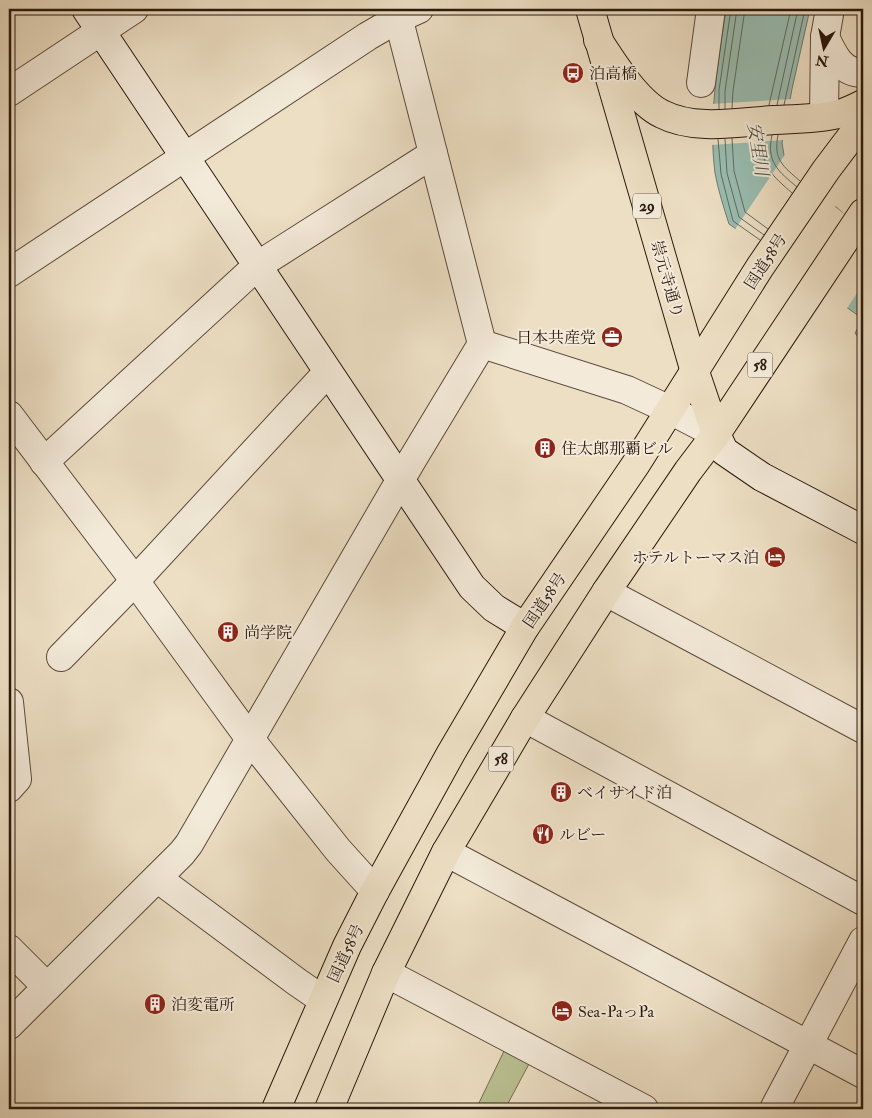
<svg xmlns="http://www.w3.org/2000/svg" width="872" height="1118" font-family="'IM FELL Double Pica','Noto Serif JP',serif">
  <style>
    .green { fill: #bac192; stroke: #726c50 }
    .water { fill: #99bdb1; stroke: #6d7b70 }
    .pier { fill: #eddfc4 }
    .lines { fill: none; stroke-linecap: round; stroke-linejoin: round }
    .shore { stroke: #626a60; stroke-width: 1 }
    .street-casing { stroke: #5b4a3c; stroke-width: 30 }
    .secondary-casing { stroke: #2a180e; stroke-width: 30 }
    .primary-casing { stroke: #2a180e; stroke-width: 30 }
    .highway-casing { stroke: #2a180e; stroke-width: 30 }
    .street { stroke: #f3ead9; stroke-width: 28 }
    .secondary { stroke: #f3ead9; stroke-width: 28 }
    .primary { stroke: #eddfc4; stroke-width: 28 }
    .highway { stroke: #eddfc4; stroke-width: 28 }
    .labels { text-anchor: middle; stroke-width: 4; stroke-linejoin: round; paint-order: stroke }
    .shield { fill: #f3ead9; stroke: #66574b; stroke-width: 1 }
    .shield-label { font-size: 15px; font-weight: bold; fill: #2a180e }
    .poi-label { font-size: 16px; fill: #2a180e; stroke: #f3ead9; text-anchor: start }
    .street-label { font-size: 16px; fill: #2a180e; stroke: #f3ead9 }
    .water-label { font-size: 18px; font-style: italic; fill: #515247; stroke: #f3ead9 }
  </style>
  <rect width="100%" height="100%" fill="#eddfc4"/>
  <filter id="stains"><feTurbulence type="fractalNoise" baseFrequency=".004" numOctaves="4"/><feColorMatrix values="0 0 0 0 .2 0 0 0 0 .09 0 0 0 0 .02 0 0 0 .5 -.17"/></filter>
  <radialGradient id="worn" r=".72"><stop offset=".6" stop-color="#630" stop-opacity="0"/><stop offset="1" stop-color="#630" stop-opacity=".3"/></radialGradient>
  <path class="green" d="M505 1049 530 1062 505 1109H476Z"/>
  <path class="water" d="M726 9H810L792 89 782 143 785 161 863 231V344L855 333 863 319 729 224C724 208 718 190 715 173 708 117 718 64 726 9Z"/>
  <g class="pier">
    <path d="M792 99 785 140 711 145V104Z"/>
    <path d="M786 153 787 160 837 204 835 207 863 228V284L846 310 734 231Z"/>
  </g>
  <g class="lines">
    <g class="shore">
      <path d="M769 105 791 9"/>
      <path d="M777 105 798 9"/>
      <path d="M784 105 805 9"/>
      <path d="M732 108 733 91 745 9"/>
      <path d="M719 109V90L731 9"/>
      <path d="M725 109V91L737 9"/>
      <path d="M772 135C766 162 778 171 797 187"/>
      <path d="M778 135C773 160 783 166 800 181"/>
      <path d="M764 136C758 165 773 176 792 193"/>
      <path d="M732 138 734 171 745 212 768 229"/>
      <path d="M718 139 721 174 733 221 760 240"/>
      <path d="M725 139 727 173 739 217 764 235"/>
    </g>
    <g class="street-casing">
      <g id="street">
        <path d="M825 37C833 54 841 73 863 73"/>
        <path d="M701 83 711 9"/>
        <path d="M9 92 134 9"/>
        <path d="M824 116 825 37 830 9"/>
        <path d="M9 273 368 36 399 18 419 9"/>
        <path d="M482 344 627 390 670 410 716 434"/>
        <path d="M9 415 135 581 250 739 338 850 375 891"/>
        <path d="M44 462 257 266 433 154"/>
        <path d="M606 592 863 729"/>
        <path d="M61 657 135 581 328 372"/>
        <path d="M9 702 17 779 9 788"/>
        <path d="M525 718 863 901"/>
        <path d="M446 852 863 1074"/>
        <path d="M157 878 297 982 323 1000"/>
        <path d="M9 949 47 987"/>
        <path d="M386 973 644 1109"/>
        <path d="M9 1025 182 853 189 844 412 460 482 344 396 9"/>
        <path d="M774 1109 863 941"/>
      </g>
    </g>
    <g class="secondary-casing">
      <g id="secondary">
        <path d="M86 9 472 587 494 608 525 627"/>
        <path d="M716 434 724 451 762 477 863 530"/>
      </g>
    </g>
    <g class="primary-casing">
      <path id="primary" d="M590 9 695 372 716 434"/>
    </g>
    <g class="highway-casing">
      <g id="highway">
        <path d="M598 40C613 63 637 102 662 114 695 131 739 122 774 120 795 119 818 119 839 114 847 112 855 108 863 104"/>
        <path d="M276 1109 347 946 375 891 451 753 525 627 636 464 760 267 826 170 863 121"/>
        <path d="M329 1109 386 973 446 852 525 718 606 592 688 471 716 434 863 213"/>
      </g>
    </g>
    <use href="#street" class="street"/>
    <use href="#secondary" class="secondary"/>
    <use href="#primary" class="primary"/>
    <use href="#highway" class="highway"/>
  </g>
  <defs>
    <g id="bus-disc" transform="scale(1.125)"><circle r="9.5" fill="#8f2418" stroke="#f3ead9"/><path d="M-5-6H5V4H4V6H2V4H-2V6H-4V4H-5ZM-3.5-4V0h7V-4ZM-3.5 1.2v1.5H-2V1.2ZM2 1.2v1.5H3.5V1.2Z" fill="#fff"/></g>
    <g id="office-disc" transform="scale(1.125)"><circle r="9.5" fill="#8f2418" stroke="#f3ead9"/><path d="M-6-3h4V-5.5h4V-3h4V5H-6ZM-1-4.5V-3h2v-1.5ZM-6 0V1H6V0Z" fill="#fff"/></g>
    <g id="building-disc" transform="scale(1.125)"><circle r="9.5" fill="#8f2418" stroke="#f3ead9"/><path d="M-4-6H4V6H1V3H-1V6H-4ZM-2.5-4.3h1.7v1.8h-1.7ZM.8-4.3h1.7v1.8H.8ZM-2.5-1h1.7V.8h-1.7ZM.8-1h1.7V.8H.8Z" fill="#fff"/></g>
    <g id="hotel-disc" transform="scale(1.125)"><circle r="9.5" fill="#8f2418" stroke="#f3ead9"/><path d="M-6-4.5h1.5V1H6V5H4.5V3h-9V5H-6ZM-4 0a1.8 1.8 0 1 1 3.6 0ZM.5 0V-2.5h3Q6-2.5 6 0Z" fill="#fff"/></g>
    <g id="restaurant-disc" transform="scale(1.125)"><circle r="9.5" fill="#8f2418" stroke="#f3ead9"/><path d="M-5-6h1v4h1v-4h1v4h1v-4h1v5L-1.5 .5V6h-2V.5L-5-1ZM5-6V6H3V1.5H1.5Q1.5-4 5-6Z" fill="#fff"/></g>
  </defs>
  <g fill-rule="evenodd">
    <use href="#bus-disc" x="573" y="73"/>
    <use href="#office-disc" x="612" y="337"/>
    <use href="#building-disc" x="545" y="448"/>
    <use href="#hotel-disc" x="775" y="557"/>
    <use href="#building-disc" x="228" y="632"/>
    <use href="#building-disc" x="561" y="792"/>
    <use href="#restaurant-disc" x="543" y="834"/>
    <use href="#building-disc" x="155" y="1004"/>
    <use href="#hotel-disc" x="562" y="1011"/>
  </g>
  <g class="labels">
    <g class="shield">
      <rect x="633" y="193.5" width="28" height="25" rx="4"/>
      <rect x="747.5" y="352.5" width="25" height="25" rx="4"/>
      <rect x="488.5" y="746.5" width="25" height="25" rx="4"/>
    </g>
    <g class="shield-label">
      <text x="647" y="211">29</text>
      <text x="760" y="370">58</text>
      <text x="501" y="764">58</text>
    </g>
    <g class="poi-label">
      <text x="589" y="79">泊高橋</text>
      <text x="596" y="343" text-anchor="end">日本共産党</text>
      <text x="561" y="454">住太郎那覇ビル</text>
      <text x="759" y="563" text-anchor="end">ホテルトーマス泊</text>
      <text x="244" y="638">尚学院</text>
      <text x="577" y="798">ベイサイド泊</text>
      <text x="559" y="840">ルビー</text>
      <text x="171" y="1010">泊変電所</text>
      <text x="578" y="1017">Sea-PaっPa</text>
    </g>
    <g class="street-label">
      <text transform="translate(765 261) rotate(-57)" y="6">国道58号</text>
      <text transform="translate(668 279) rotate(74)" y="6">崇元寺通り</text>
      <text transform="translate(544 600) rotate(-56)" y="6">国道58号</text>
      <text transform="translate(345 953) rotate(-65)" y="6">国道58号</text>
    </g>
    <g class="water-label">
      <text transform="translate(758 149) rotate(81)" y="6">安里川</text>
    </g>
  </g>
  <rect width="872" height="1118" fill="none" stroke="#eddfc4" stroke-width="30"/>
  <rect x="10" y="10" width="852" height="1098" fill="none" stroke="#2a180e" stroke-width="2.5"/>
  <rect x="15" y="15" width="842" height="1088" fill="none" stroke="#2a180e"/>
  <g transform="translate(824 48) rotate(189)" stroke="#f3ead9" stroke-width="4" paint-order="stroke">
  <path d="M0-4L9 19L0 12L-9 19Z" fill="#2a180e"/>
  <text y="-8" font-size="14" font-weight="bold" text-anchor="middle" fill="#2a180e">N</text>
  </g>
  <rect width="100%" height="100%" filter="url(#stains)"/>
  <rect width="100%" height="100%" fill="url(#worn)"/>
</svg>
